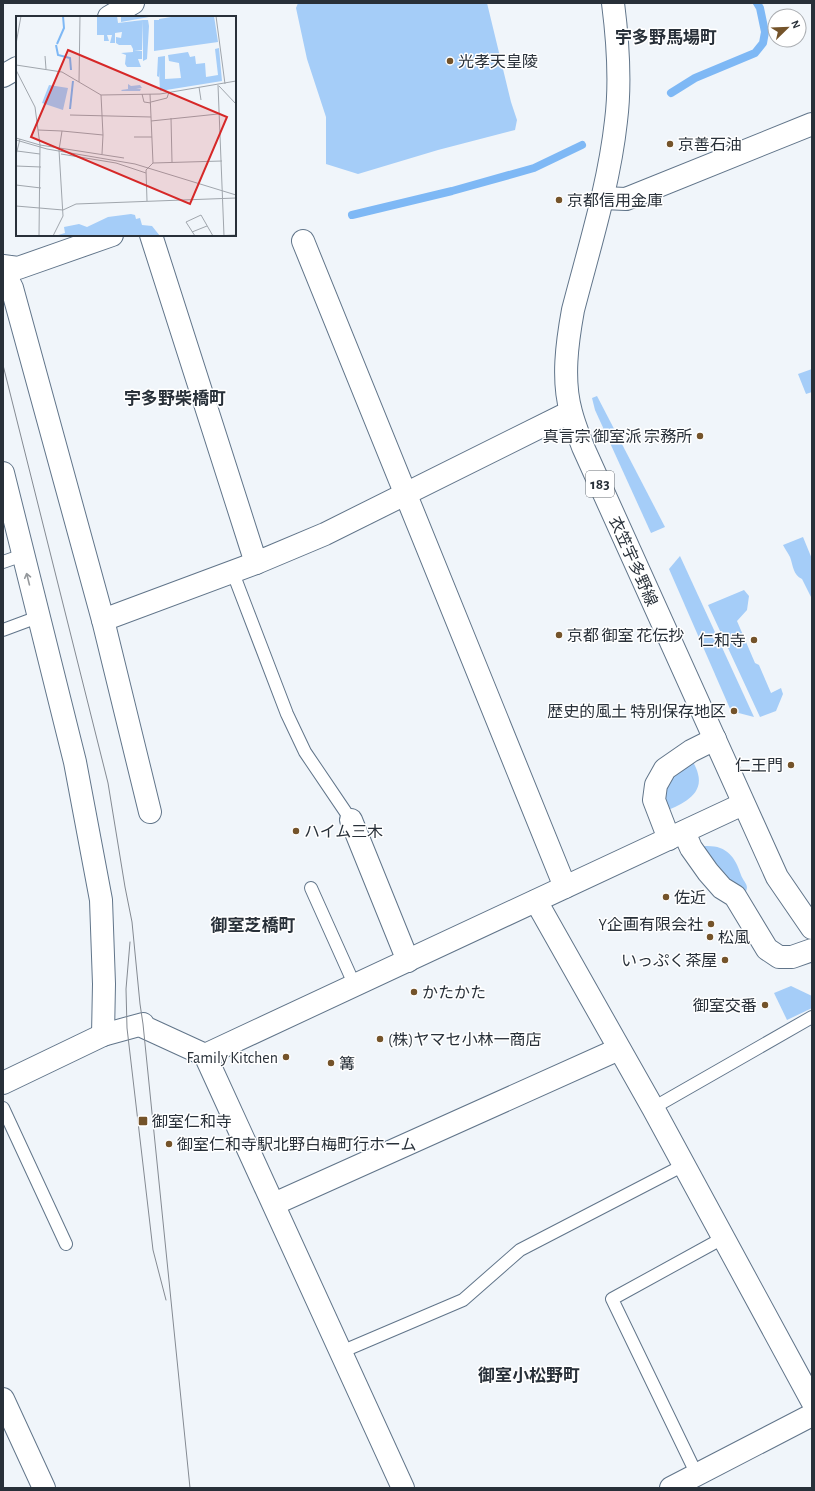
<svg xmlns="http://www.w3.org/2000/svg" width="815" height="1491" font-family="'Alegreya Sans','Noto Sans JP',sans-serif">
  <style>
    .green { fill: #a5cdf8 }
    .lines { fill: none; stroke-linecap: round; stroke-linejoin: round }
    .stream { stroke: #7eb8f5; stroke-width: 8 }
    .lane-casing { stroke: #61758a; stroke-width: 14 }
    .street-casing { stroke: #61758a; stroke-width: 24 }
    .secondary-casing { stroke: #61758a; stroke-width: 24 }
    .primary-casing { stroke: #61758a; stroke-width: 24 }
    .lane { stroke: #fff; stroke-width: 12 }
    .street { stroke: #fff; stroke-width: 22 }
    .secondary { stroke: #fff; stroke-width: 22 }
    .primary { stroke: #fff; stroke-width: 22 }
    .tram { stroke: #848a92; stroke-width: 1 }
    .oneway { stroke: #94989c }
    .poi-dot { fill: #74532a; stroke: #fff; stroke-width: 1.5 }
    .labels { text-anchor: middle; stroke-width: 3; stroke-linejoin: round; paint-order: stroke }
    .shield { fill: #fff; stroke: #686e74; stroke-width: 1 }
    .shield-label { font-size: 15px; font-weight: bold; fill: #283039 }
    .poi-label { font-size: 16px; fill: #283039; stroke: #fff; text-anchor: start }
    .street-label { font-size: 16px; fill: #283039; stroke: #fff }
    .neighbourhood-label { font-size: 17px; font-weight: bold; fill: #283039; stroke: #fff }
    .inset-river { fill: none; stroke: #7eb8f5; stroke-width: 2 }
    .inset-road { fill: none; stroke: #a0a6ad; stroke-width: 1 }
    .view { fill: #d62828; fill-opacity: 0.15; stroke: #d62828; stroke-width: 2 }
    .inset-edge { fill: none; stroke: #283039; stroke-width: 2 }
  </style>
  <rect width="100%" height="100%" fill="#f0f5fa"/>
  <g class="green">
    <path d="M298 3H487L511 102 517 120 515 130 438 150 358 174 326 164V117L307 59 296 8Z"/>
    <path d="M812 369V392L806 394 798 374Z"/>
    <path d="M597 396 665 527 651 533 595 410 592 398Z"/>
    <path d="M803 537 812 559V599L802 579C793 575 793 565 790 557 788 553 785 549 783 545Z"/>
    <path d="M680 556 754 717 731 711 669 569Z"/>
    <path d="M744 590 749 596 747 610 737 621 755 663 759 665 771 693 781 688 783 694 776 711 760 717 708 605Z"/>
    <path d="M692 760C694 764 697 769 698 774 704 796 679 805 664 812L666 780Z"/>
    <path d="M705 846C726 845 735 856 741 875 744 883 751 886 744 894L731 880 726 881 699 850Z"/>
    <path d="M791 986 812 996V1008L787 1020 774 993Z"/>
  </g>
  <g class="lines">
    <g class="stream">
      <path d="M671 93 695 78 755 53 763 43 765 32 760 8 757 3"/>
      <path d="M352 215 452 191 534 168 582 145"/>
    </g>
    <g class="lane-casing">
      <g id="lane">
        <path d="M3 562 23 555"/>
        <path d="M233 573 287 714 305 752 351 820"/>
        <path d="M3 630 38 617"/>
        <path d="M311 888 355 986"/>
        <path d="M3 1108 66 1244"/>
        <path d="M653 1108 812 1017"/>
        <path d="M341 1352 463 1300 520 1250 684 1165"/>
        <path d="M697 1475 612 1299 723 1238"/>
      </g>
    </g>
    <g class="street-casing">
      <g id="street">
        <path d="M109 17 133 3"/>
        <path d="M3 76 17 68"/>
        <path d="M603 198 626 199 812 124"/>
        <path d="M151 235 256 563 325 534 570 412"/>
        <path d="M303 241 565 887"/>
        <path d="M3 266 18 268 112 235"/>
        <path d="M3 270 12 288 103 620 150 812"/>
        <path d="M3 473 75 762 101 900 104 984 103 1035"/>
        <path d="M103 620 256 563"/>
        <path d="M351 820 408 961"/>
        <path d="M684 832 691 848 708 872 722 888 735 896 767 949 779 957H792L812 950"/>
        <path d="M669 839 654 800 656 785 665 769 691 751 715 739"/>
        <path d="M536 901 653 1108 812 1401"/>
        <path d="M3 1083 103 1035 143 1024 144 1027 205 1055 403 1488"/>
        <path d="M274 1204 619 1049"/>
        <path d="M3 1399 44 1488"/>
      </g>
    </g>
    <g class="secondary-casing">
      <g id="secondary">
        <path d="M205 1055 743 804"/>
        <path d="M671 1488 812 1415"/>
      </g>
    </g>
    <g class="primary-casing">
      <path id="primary" d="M613 3C618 42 621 82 616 121 609 185 589 248 573 310 567 343 562 380 571 412 574 424 579 436 583 447L777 877 812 928"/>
    </g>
    <use href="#lane" class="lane"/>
    <use href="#street" class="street"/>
    <use href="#secondary" class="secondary"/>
    <use href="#primary" class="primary"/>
    <g class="tram">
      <path d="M3 365 108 783 125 887 132 922 140 1004 143 1024 190 1488"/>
      <path d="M130 942 126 989 127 1028 153 1250 166 1300"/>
    </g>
  </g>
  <defs><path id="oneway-shaft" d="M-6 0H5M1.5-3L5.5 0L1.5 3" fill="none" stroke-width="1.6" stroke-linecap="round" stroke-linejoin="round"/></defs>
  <use class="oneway" href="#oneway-shaft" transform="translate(28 579) rotate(-104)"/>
  <g class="poi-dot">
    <circle cx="450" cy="61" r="4"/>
    <circle cx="670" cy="144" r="4"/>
    <circle cx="559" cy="200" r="4"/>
    <circle cx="700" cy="436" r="4"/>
    <circle cx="559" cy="635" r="4"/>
    <circle cx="754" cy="640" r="4"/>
    <circle cx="734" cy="711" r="4"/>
    <circle cx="791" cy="765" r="4"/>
    <circle cx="296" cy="831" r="4"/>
    <circle cx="666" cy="897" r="4"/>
    <circle cx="711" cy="924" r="4"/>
    <circle cx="710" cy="937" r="4"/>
    <circle cx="725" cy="960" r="4"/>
    <circle cx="414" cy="992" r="4"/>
    <circle cx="765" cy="1005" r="4"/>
    <circle cx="380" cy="1039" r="4"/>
    <circle cx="286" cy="1057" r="4"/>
    <circle cx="331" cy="1063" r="4"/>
    <rect x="138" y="1116" width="10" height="10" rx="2"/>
    <circle cx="169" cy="1144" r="4"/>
  </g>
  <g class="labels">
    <rect class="shield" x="586" y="471" width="28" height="26" rx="3"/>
    <g class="shield-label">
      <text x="600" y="489">183</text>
    </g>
    <g class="poi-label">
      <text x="458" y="67">光孝天皇陵</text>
      <text x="678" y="150">京善石油</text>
      <text x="567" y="206">京都信用金庫</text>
      <text x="692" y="442" text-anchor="end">真言宗 御室派 宗務所</text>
      <text x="567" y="641">京都 御室 花伝抄</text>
      <text x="746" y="646" text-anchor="end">仁和寺</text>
      <text x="726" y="717" text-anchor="end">歴史的風土 特別保存地区</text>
      <text x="783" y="771" text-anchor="end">仁王門</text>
      <text x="304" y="837">ハイム三木</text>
      <text x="674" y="903">佐近</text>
      <text x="703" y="930" text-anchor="end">Y企画有限会社</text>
      <text x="718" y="943">松風</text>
      <text x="717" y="966" text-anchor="end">いっぷく茶屋</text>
      <text x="422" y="998">かたかた</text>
      <text x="757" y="1011" text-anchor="end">御室交番</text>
      <text x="388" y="1045">(株)ヤマセ小林一商店</text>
      <text x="278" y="1063" text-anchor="end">Family Kitchen</text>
      <text x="339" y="1069">篝</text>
      <text x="152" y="1127">御室仁和寺</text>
      <text x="177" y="1150">御室仁和寺駅北野白梅町行ホーム</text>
    </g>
    <g class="street-label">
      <text transform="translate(634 561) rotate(66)" y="6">衣笠宇多野線</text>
    </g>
    <g class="neighbourhood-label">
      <text x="666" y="43">宇多野馬場町</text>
      <text x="175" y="404">宇多野柴橋町</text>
      <text x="253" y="931">御室芝橋町</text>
      <text x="529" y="1381">御室小松野町</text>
    </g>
  </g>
  <g transform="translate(16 16)">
    <rect width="220" height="220" fill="#f0f5fa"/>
    <path d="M81 0H101L102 7 127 4 126 34 118 35H126V43H122L125 51H111L109 48 110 39 105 37 117 36V33L115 29H103L100 27V21L105 22 106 16 99 17V27H94L96 19H91L93 25H88V19H81ZM105 0H133V1L105 6ZM161 0H198L202 26 138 35V4H143V30V3ZM127 4H132L133 10 131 43 127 45ZM203 32 206 65 144 75 143 54V61L141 60 142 41 149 40V63L165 62 163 47 153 45 152 39 172 36 174 41 179 40 180 48 189 47 190 61 202 59 199 33ZM112 68 115 70 124 69 126 72 120 73H125L124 75H106L105 74 112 73ZM33 69 52 72 47 94 26 87ZM115 198 119 199 120 203 124 202 126 209 136 210 144 220H39L49 217 48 211 63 208 71 211 92 201Z" fill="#a5cdf8"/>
    <path class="inset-river" d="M41 28 48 12 47 0M40 29 42 39 54 42 55 54M54 93 57 65"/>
    <path class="inset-road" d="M200 0 209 68M0 28 5 0M29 40 30 53M0 49 46 56 85 79 144 78 220 65M0 54 19 91 22 114 46 115M63 66 64 0M202 69 208 220M203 70 220 88M183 71 185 84M126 78 128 86 135 87M134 78 137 147M135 86 151 82 153 76M54 99 135 101M155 102 156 146M135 105 202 98M22 114 24 129 108 142M118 121H136M0 122 24 129 23 220M0 124 31 133 119 148 220 179M1 135 24 138M45 138 100 147 130 157M86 138 87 119M0 139 4 123M0 150 25 151M0 169 25 172M131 185 130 154 137 147 206 145M0 190 47 194 60 188 220 182M176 216 191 210M37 220 47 200 43 134 46 115 87 119 85 79M179 220 170 206 185 199 197 220M197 220 220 219"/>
    <path class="view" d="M52 34 211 101 174 188 15 121Z"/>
    <rect width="220" height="220" class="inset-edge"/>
  </g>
  <rect width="815" height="1491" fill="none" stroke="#283039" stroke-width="8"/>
  <g transform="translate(787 28) rotate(67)"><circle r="19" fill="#ffffff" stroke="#a9acb0"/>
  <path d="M0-3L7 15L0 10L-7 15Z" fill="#74532a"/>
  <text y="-6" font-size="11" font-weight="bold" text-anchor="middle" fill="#283039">N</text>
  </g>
</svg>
